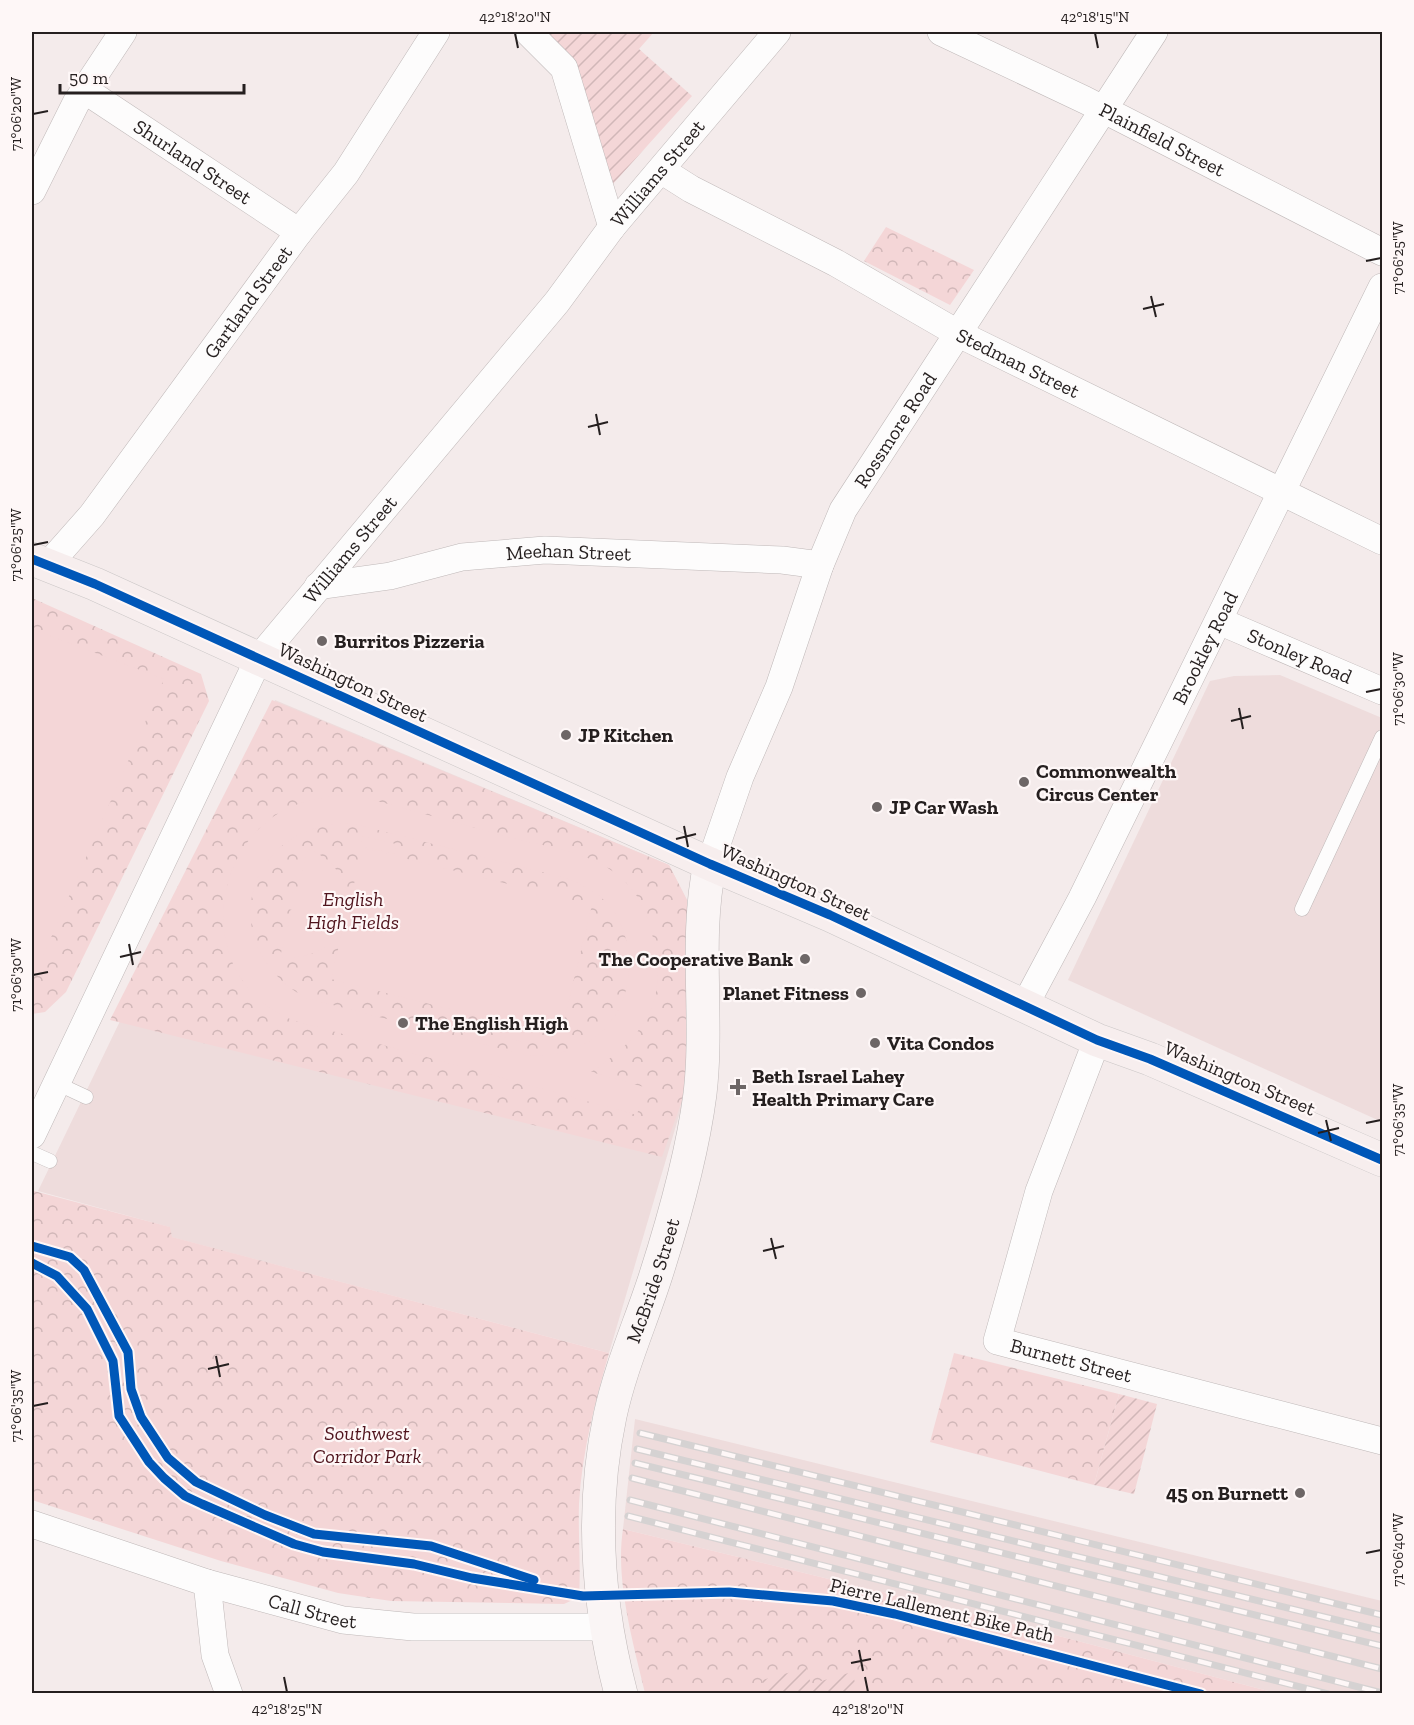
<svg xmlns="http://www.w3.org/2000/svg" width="1414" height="1725" font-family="'Zilla Slab',serif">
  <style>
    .built { fill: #eedcdc }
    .park { fill: url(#park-crowns) }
    .garden { fill: url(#garden-furrows) }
    .pitch { fill: #f4d6d7; fill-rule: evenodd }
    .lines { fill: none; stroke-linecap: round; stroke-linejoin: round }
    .lane-casing { stroke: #bfb8b8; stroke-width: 15 }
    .street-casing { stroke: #bfb8b8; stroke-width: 28 }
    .secondary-casing { stroke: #bfb8b8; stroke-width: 34 }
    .primary-casing { stroke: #cbc7c7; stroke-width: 34 }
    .lane { stroke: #fdfcfc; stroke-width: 14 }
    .street { stroke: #fdfcfc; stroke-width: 27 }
    .secondary { stroke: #faf5f5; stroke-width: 33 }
    .primary { stroke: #f7eeee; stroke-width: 33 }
    .rail-casing { stroke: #d5d2d2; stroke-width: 7 }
    .rail { stroke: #fef7f7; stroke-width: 4.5; stroke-dasharray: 14; stroke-linecap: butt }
    .cycleway-casing { stroke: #fef7f7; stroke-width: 13 }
    .cycleway { stroke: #0057b8; stroke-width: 9 }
    .ticks { fill: none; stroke: #251f1f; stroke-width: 2 }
    .poi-dot { fill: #6d6666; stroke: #fef7f7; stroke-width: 2 }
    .labels { text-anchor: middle; stroke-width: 4.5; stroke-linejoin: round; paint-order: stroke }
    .street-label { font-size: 20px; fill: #251f1f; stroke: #fef7f7 }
    .poi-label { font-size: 20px; font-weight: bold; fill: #251f1f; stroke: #fef7f7; text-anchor: start }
    .park-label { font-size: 20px; font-style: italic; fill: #4f131c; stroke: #fef7f7 }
    .neatline { fill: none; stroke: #251f1f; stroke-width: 2 }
    .ticks-label { font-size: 15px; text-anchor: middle; fill: #251f1f }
  </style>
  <defs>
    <pattern id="park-crowns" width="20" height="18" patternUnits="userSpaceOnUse" patternTransform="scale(1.5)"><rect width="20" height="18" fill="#f4d6d7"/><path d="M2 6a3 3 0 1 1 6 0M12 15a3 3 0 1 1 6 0" fill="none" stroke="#d1b7b8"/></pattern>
    <pattern id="garden-furrows" width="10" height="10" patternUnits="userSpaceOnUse" patternTransform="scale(1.5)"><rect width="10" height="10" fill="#f4d6d7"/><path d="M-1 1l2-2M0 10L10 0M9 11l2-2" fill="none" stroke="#d1b7b8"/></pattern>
  </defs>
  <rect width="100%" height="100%" fill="#f4ebeb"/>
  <g class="built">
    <path d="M1280 675 1382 718V1122L1068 980 1210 681 1234 676Z"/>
    <path d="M275 700 669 865 687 900 690 1078 609 1353 171 1237 169 1227 38 1191Z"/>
    <path d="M635 1419 1382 1601V1693H1276L1002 1621 623 1529Z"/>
  </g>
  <g class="park">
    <path d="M886 227 974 270 950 305 864 261Z"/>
    <path d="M32 598 201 674 209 701 66 992 45 1012 32 1014Z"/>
    <path d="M272 700 669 865 687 900 690 1078 662 1157 110 1020Z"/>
    <path d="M34 1191 170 1227 172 1237 609 1353C595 1402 582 1452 579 1504 578 1535 581 1566 579 1597L564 1604 391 1601 338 1593 221 1561 32 1500V1197Z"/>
    <path d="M954 1353 1119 1394 1094 1485 930 1442Z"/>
    <path d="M623 1529 1002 1621 1276 1693H645C633 1642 615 1580 623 1529Z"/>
  </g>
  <g class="garden">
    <path d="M538 32H654L639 49 692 96 612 185Z"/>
    <path d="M1119 1394 1157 1404 1134 1494 1094 1485Z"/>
    <path d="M806 1668 811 1684 852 1672 858 1693H766L762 1680Z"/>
  </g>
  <g class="pitch">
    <path d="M32 629 164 679 32 981Z"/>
    <path d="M344 795 358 796C410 810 461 824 512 838 548 847 590 852 619 876 645 897 653 930 657 961 663 1015 631 1045 591 1072L644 1087 637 1115 292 1020C278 1013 264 1006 254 995 201 940 220 843 286 809 305 800 324 797 344 795ZM351 823 565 878C585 885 605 896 616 915 640 956 631 1014 591 1040 572 1053 551 1055 529 1056L306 998C212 946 244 823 351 823Z"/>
    <path d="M363 836 396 844 394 854 361 846Z"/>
    <path d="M363 848 592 905 560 1037 331 979 342 933C323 952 308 959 280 957L292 910 281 907 285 891 296 893 308 849C333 859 343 875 350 900Z"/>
    <path d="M500 1025 532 1032 529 1043 498 1036Z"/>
  </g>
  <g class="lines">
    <g class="lane-casing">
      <g id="lane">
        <path d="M1302 909 1382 737"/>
        <path d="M56 1083 86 1097"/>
        <path d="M32 1153 50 1161"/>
      </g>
    </g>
    <g class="street-casing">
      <g id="street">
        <path d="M528 32 564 68 612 227"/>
        <path id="s1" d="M941 32 1085 100 1382 252"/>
        <path id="s2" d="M86 91 299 232"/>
        <path id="s3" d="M661 170 691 189 836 263 959 334 1382 541"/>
        <path d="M32 191 76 103 123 32"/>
        <path id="s4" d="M47 566 92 515 299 232 346 173 436 32"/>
        <path id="s5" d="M318 586 390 576 462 557 545 550 782 560 820 565"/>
        <path id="s6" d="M1219 621 1382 691"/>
        <path id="s7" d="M710 864 740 777 779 687 820 565 843 510 1154 32"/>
        <path id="s8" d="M1025 1005 1082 898 1382 287"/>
        <path id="s9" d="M1097 1040 1039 1191 997 1341 1382 1441"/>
        <path id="s10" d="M32 1135 259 658 557 302 612 227 777 32"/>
        <path id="s11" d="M32 1524 207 1583 343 1620 413 1627H605"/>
        <path d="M207 1583 215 1655 229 1694"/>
      </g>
    </g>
    <g class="secondary-casing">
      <g id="secondary">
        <path id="s12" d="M621 1694C597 1602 590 1510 610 1416 620 1369 640 1324 655 1278 674 1219 692 1156 700 1094 709 1017 694 939 710 864"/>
      </g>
    </g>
    <g class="primary-casing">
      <path id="primary" d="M32 559 95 584 710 864 830 915 1097 1040 1150 1059 1382 1160"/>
    </g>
    <use href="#lane" class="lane"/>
    <use href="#street" class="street"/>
    <use href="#secondary" class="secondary"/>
    <use href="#primary" class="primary"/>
    <g class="rail-casing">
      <g id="rail">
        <path d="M640 1433 1382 1615"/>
        <path d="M637 1449 1382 1631"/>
        <path d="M635 1463 1382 1646"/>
        <path d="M632 1478 1382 1669"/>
        <path d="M630 1500 1382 1693"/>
        <path d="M628 1516 1328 1694"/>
      </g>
    </g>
    <use href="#rail" class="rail"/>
    <g class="cycleway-casing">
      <g id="cycleway">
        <path d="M32 559 95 584 710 864 830 915 1097 1040 1150 1059 1382 1160"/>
        <path d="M32 1246 70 1257 84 1270 128 1352 131 1389 141 1417 168 1458 196 1482 265 1515 314 1534 431 1546 534 1580"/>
        <path d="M32 1263 57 1276 87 1309 113 1361 119 1416 149 1462 164 1478 185 1496 202 1504 294 1544 323 1552 414 1564 472 1578 583 1596 729 1592 833 1601 895 1614 1201 1694"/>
      </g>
    </g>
    <use href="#cycleway" class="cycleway"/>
  </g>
  <path class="ticks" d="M515 33 518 48M1095 33 1098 48M33 114 48 111M1366 261 1381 258M1151 296 1156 317M1143 309 1164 304M596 414 600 435M588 427 608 422M33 545 48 542M1366 692 1381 689M1239 708 1243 729M1231 721 1251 716M684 826 688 847M676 839 696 834M129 944 133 965M120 957 141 952M33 975 48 972M1326 1120 1331 1141M1366 1123 1381 1120M1318 1133 1339 1128M771 1238 776 1259M763 1251 784 1246M216 1356 220 1377M208 1369 229 1364M33 1406 48 1403M1366 1553 1381 1550M859 1650 863 1671M851 1663 871 1659M284 1677 287 1692M865 1677 868 1692"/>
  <g class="poi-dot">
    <circle cx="322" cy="641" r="6"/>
    <circle cx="566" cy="735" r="6"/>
    <circle cx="1024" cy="782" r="6"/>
    <circle cx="877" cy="807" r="6"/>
    <circle cx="805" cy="959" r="6"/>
    <circle cx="861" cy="993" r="6"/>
    <circle cx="403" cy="1023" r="6"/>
    <circle cx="875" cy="1043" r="6"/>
    <path d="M735 1078h6v6h6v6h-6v6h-6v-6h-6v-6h6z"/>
    <circle cx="1300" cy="1493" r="6"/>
  </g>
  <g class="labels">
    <g class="street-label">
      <text dy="7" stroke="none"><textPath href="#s1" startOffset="246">Plainfield Street</textPath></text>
      <text dy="7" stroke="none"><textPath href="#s2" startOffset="128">Shurland Street</textPath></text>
      <text dy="7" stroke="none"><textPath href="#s10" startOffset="1156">Williams Street</textPath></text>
      <text dy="7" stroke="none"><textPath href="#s4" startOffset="332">Gartland Street</textPath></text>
      <text dy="7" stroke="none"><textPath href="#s3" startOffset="406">Stedman Street</textPath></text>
      <text dy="7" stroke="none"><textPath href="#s7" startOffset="474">Rossmore Road</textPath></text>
      <text dy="7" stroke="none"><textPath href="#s10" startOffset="670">Williams Street</textPath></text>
      <text dy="7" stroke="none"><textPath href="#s5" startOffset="254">Meehan Street</textPath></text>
      <text dy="7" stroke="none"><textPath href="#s8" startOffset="400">Brookley Road</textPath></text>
      <text dy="7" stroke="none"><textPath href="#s6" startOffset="88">Stonley Road</textPath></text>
      <text transform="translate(353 682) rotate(25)" y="7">Washington Street</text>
      <text transform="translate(796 882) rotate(24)" y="7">Washington Street</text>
      <text transform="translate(1240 1078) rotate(23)" y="7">Washington Street</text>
      <text dy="7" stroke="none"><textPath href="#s12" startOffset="423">McBride Street</textPath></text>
      <text dy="7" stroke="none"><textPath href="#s9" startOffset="394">Burnett Street</textPath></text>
      <text transform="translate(942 1610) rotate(13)" y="7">Pierre Lallement Bike Path</text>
      <text dy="7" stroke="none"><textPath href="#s11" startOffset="294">Call Street</textPath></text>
    </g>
    <g class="poi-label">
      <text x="334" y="648">Burritos Pizzeria</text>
      <text x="578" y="742">JP Kitchen</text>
      <text x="1036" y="778">Commonwealth<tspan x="1036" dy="23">Circus Center</tspan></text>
      <text x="889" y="814">JP Car Wash</text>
      <text x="793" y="966" text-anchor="end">The Cooperative Bank</text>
      <text x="849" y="1000" text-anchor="end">Planet Fitness</text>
      <text x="415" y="1030">The English High</text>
      <text x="887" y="1050">Vita Condos</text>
      <text x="752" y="1083">Beth Israel Lahey<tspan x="752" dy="23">Health Primary Care</tspan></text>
      <text x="1288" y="1500" text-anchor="end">45 on Burnett</text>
    </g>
    <g class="park-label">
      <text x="353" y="906">English<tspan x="353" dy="23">High Fields</tspan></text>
      <text x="367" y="1440">Southwest<tspan x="367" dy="23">Corridor Park</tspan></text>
    </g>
  </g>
  <rect width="1414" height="1725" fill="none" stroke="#fef7f7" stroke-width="66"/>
  <path d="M60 84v9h184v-9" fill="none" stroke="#251f1f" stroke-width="3"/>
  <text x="69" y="84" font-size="18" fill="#251f1f" stroke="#fef7f7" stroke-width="4.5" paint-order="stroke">50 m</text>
  <rect x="33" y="33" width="1348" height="1659" class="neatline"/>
  <g class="ticks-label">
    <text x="515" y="22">42°18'20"N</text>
    <text x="1095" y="22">42°18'15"N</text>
    <text transform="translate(16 114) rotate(-90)" y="5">71°06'20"W</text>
    <text transform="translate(1398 258) rotate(-90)" y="5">71°06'25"W</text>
    <text transform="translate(16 545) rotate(-90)" y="5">71°06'25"W</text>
    <text transform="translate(1398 689) rotate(-90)" y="5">71°06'30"W</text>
    <text transform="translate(16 975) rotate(-90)" y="5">71°06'30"W</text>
    <text transform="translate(1398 1120) rotate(-90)" y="5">71°06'35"W</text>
    <text transform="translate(16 1406) rotate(-90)" y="5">71°06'35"W</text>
    <text transform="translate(1398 1550) rotate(-90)" y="5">71°06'40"W</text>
    <text x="287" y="1714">42°18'25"N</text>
    <text x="868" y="1714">42°18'20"N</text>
  </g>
</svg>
